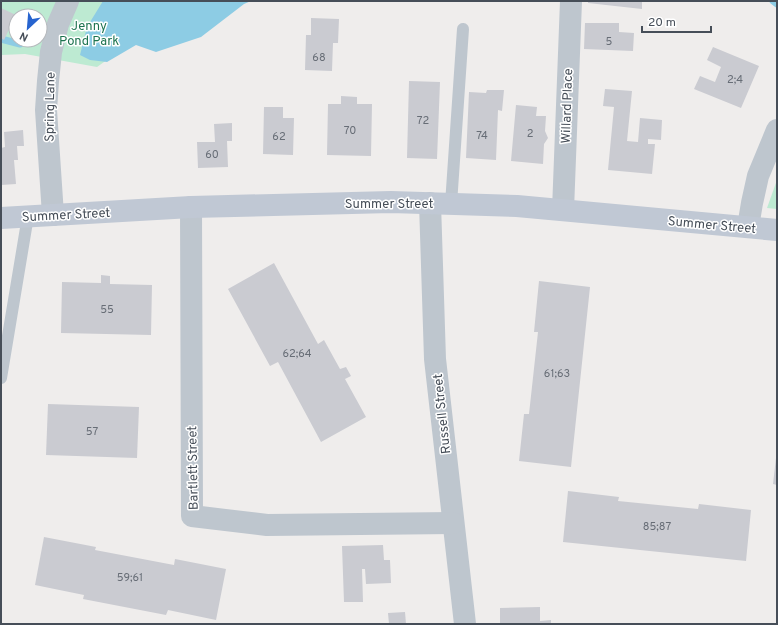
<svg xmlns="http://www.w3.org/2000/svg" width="778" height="625" font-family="Overpass,sans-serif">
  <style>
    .green { fill: #bdead2; fill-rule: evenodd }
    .water { fill: #8dcce4 }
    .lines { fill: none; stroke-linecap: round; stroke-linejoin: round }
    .stream { stroke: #8dcce4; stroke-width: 7 }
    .building { fill: #cacbd1 }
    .lane { stroke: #bec6ce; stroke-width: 12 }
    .street { stroke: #bec6ce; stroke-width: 22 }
    .secondary { stroke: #c0c8d4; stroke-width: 22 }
    .labels { text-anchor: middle; stroke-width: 3; stroke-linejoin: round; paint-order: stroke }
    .number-label { font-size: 11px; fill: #676d76 }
    .park-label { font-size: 13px; fill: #1d734f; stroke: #fff }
    .street-label { font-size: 13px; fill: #464e58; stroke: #fff }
  </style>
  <rect width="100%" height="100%" fill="#efedec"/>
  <g class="green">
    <path d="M1 1H186L142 35 97 67 25 54 1 55ZM16 16H40V40H16Z"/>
    <path d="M777 180V209L767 208Z"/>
  </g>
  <path class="water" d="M103 1H251L244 4 201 37 156 52 136 45 107 62 90 60 80 55 87 27Z"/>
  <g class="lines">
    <g class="stream">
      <path d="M773 1 777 4"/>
      <path d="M1 39 20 44"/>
    </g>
  </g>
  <g class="building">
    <path d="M588 1H642V9L588 3Z"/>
    <path d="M1 8 16 15 4 40 1 38Z"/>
    <path d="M311 18 339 19 338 43H333L332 71 305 70 306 35H311Z"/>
    <path d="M585 23H619V32L634 33 633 51 584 49Z"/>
    <path d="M713 47 759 66 741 108 694 89 700 76 715 82 721 67 707 60Z"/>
    <path d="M409 81 440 82 437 159 407 158Z"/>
    <path d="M605 89 632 91 627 141 638 142 640 118 662 120 661 140 648 139V144H655L652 174 608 170 614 107 603 106Z"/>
    <path d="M487 90H504L502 111 498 110 496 160 466 158 469 92 486 93Z"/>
    <path d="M341 96 357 97V104H372L371 156 327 155 328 104H341Z"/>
    <path d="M516 105 537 107 536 116H546L545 131 548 138 544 144 543 164 511 161Z"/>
    <path d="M264 107H283V118H294L293 155 263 154Z"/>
    <path d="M232 123V141H227L228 167 198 168 197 142H215L214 124Z"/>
    <path d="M23 130 24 146H17L18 160H14L16 184 1 185V148L5 147 4 132Z"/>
    <path d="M274 263 318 344 324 340 340 369 346 367 351 376 345 379 366 417 321 442 278 362 270 366 228 289Z"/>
    <path d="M101 275 110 276V284L152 285 151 335 61 333 62 282 101 283Z"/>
    <path d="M539 281 590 287 571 467 519 461 524 414H529L538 332H534Z"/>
    <path d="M48 404 139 407 137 458 46 455Z"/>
    <path d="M776 458H777V485L773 484Z"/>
    <path d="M568 491 619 497 618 501 698 509 699 504 751 510 746 561 563 542Z"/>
    <path d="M44 537 96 547 95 550 174 565 175 559 226 569 216 620 168 610 166 615 83 599 84 595 35 585Z"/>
    <path d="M383 545 384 560H390L391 583 366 584 365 569H362L363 602H344L342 546Z"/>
    <path d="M540 607V621L551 620V624H500V608Z"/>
    <path d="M405 612 406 624H389L388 613Z"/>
  </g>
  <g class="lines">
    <g class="lane">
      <path d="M451 204 463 29"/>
      <path d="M1 378 28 216"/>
    </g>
    <g class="street">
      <path d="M430 203 435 359 465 624"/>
      <path d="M191 207 192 516 267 525 453 523"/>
      <path d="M563 210 571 1"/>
      <path d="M53 215 46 110 48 81 51 52 58 24 68 1"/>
      <path d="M748 227 752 203 758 176 777 130"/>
    </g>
    <path class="secondary" d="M1 218 191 207 391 202 517 206 777 230"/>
  </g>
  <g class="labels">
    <g class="number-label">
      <text x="609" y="45">5</text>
      <text x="319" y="61">68</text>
      <text x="735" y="83">2;4</text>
      <text x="423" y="124">72</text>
      <text x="350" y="134">70</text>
      <text x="530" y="137">2</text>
      <text x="482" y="139">74</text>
      <text x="279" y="140">62</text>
      <text x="212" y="158">60</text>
      <text x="107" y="313">55</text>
      <text x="297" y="357">62;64</text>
      <text x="557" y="377">61;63</text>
      <text x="92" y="435">57</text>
      <text x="657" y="530">85;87</text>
      <text x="130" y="581">59;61</text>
    </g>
    <g class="park-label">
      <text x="89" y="30">Jenny<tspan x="89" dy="15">Pond Park</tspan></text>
    </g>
    <g class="street-label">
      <text transform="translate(566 106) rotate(-88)" y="5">Willard Place</text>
      <text transform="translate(49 107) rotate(-89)" y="5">Spring Lane</text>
      <text x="389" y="208">Summer Street</text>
      <text transform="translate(66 214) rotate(-3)" y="5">Summer Street</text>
      <text transform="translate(712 224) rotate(5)" y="5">Summer Street</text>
      <text transform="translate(441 414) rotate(-96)" y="5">Russell Street</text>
      <text transform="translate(192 468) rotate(-91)" y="5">Bartlett Street</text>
    </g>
  </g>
  <rect width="778" height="625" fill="none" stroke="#464e58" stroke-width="4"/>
  <g transform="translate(28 28) rotate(206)"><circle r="19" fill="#ffffff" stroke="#b5b8bc"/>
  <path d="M0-3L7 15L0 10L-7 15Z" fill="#2764cf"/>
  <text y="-6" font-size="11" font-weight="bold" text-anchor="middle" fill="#464e58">N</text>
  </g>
  <path d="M642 26v6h69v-6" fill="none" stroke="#464e58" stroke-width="2"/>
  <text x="648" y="26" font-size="12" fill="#464e58" stroke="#ffffff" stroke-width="3" paint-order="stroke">20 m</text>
</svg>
